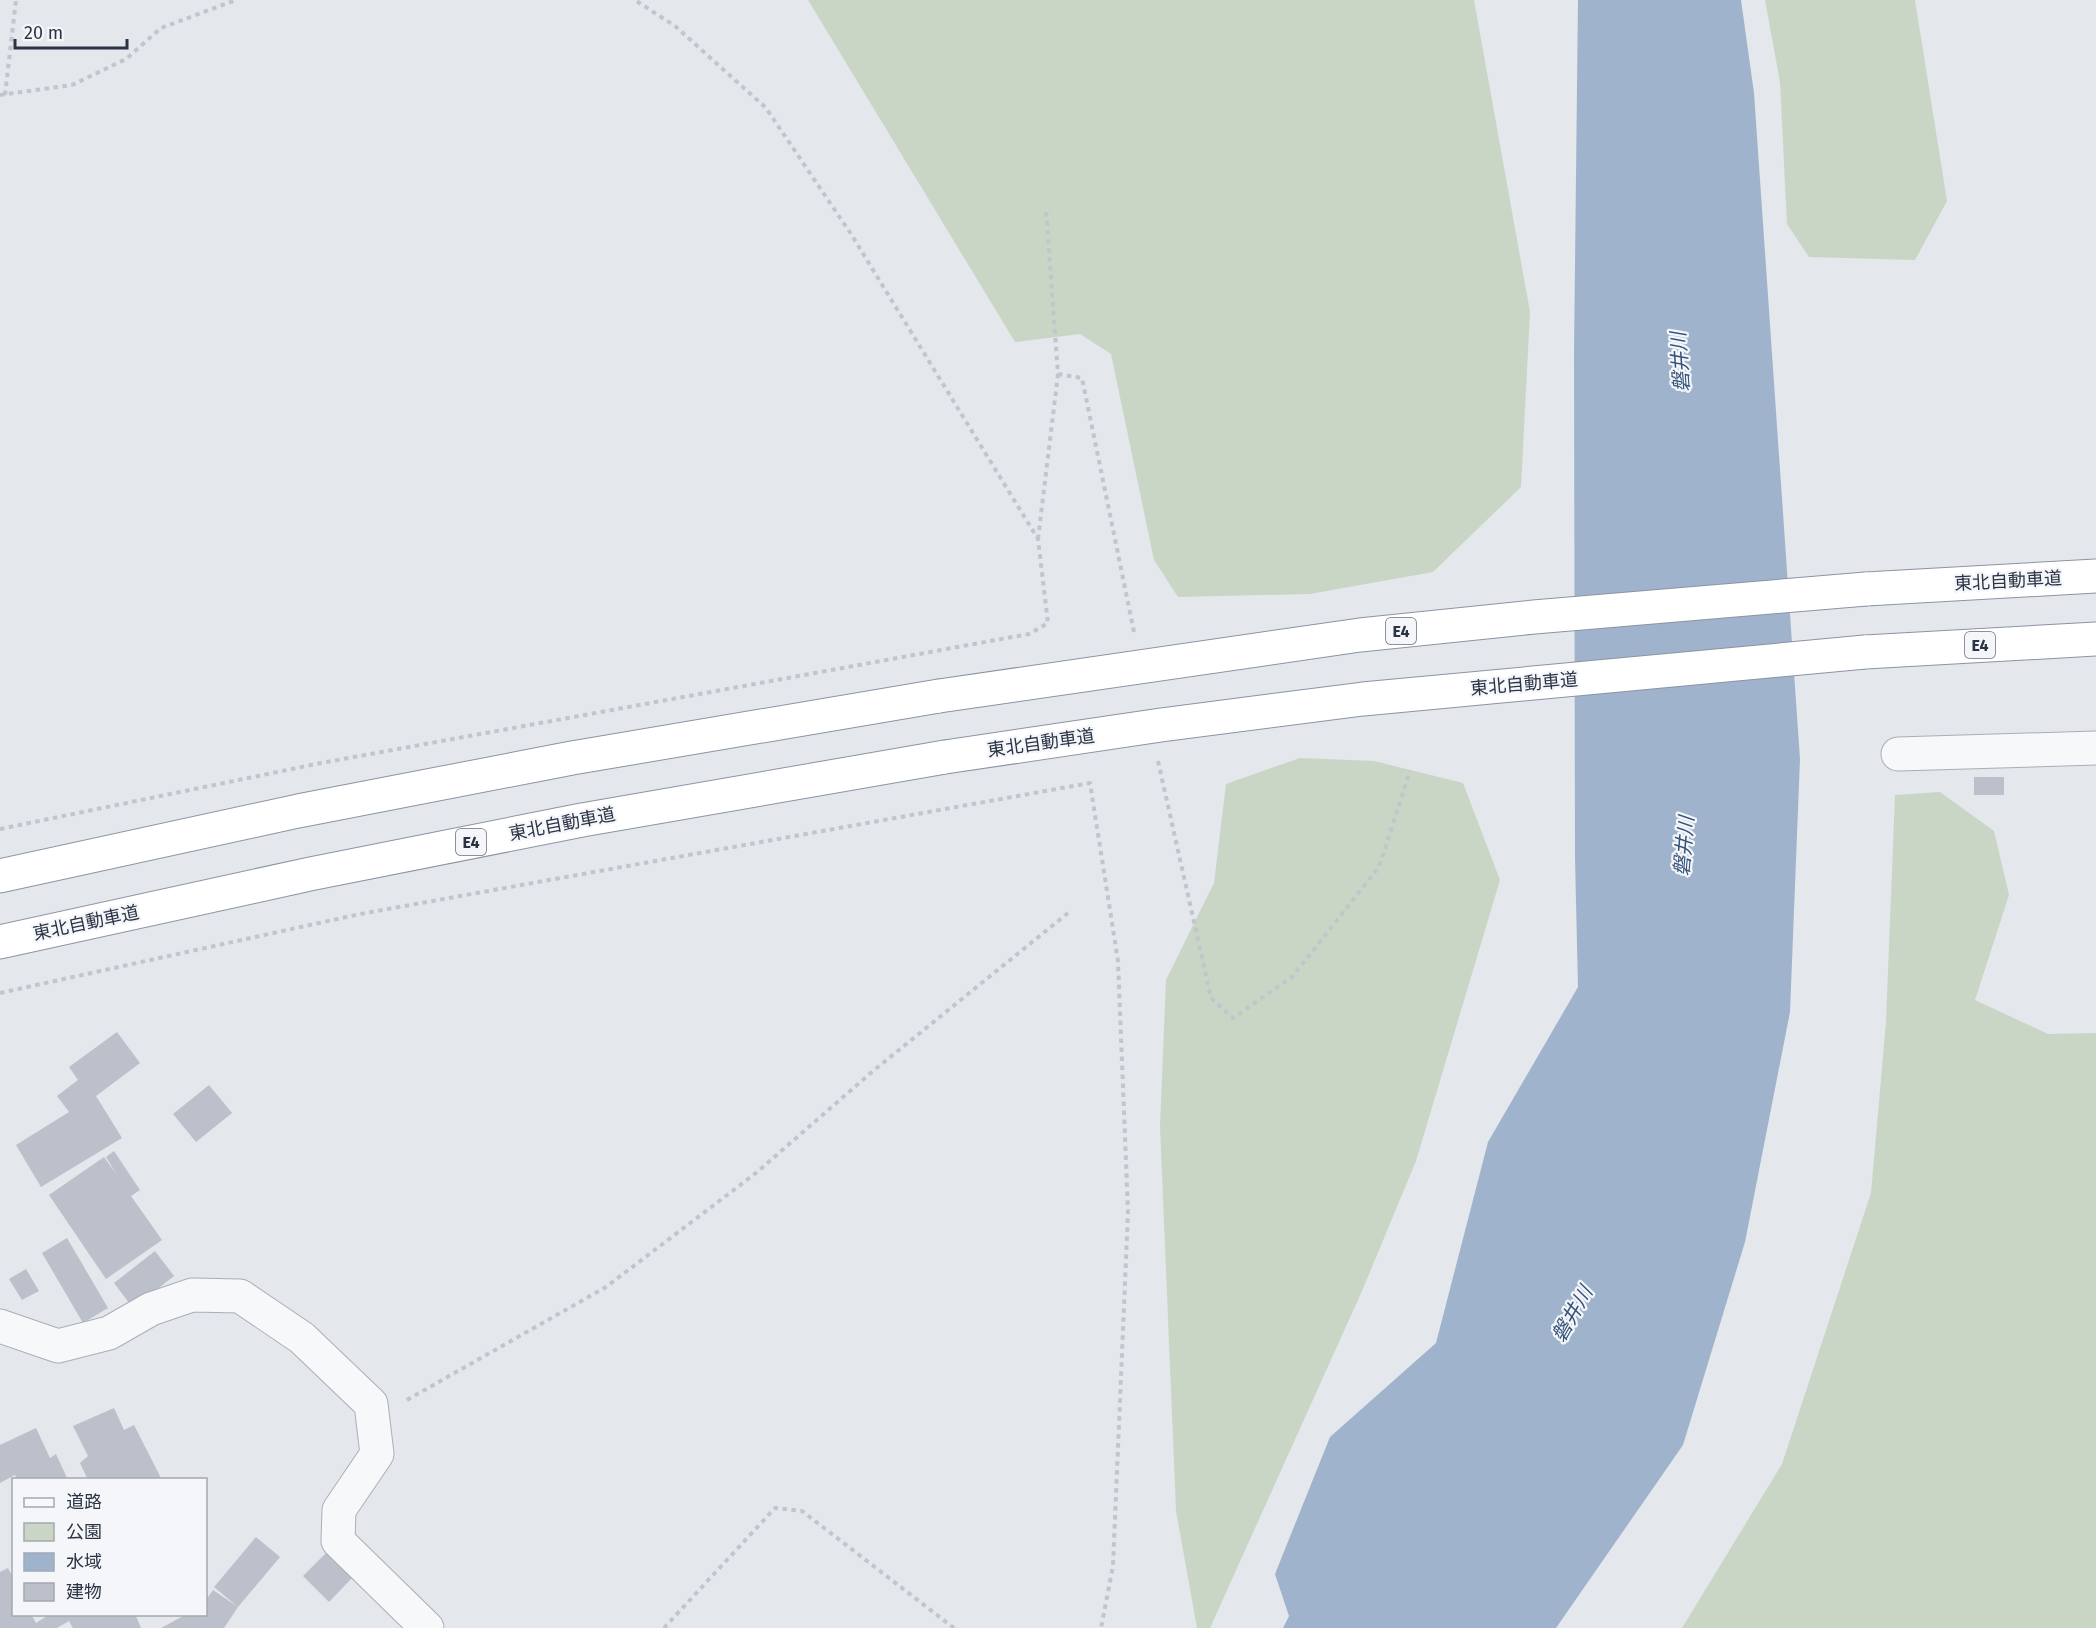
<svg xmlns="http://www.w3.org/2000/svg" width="2096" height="1628" font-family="'Fira Sans','Noto Sans JP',sans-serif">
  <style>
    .green { fill: #c9d6c5 }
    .water { fill: #9fb4cc }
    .building { fill: #bbc0ca }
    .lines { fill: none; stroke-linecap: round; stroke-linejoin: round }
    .minor-casing { stroke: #a9aeb7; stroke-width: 35 }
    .highway-casing { stroke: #8b94a3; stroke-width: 35 }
    .path { stroke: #c2c5cb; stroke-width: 4; stroke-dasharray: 4.5 4.5; stroke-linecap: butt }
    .minor { stroke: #f7f8fa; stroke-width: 33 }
    .highway { stroke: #fff; stroke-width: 33 }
    .highway-bridge-casing { stroke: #8b94a3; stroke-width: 35; stroke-linecap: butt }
    .highway-bridge { stroke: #fff; stroke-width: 33 }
    .labels { text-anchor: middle; stroke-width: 4.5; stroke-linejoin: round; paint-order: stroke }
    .shield { fill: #f4f6f9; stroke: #676e7b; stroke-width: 1.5 }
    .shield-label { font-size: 16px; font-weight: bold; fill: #2b3445 }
    .street-label { font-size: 18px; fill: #2b3445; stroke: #f4f6f9 }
    .water-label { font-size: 20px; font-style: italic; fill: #34527a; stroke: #f4f6f9 }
  </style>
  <rect width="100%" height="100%" fill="#e4e7ec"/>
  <g class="green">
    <path d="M808 0H1474L1530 312 1521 487 1433 572 1310 594 1178 597 1154 560 1111 354 1080 334 1015 342Z"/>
    <path d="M1765 0H1915L1947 201 1915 260 1809 257 1787 224 1780 82Z"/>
    <path d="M1300 758 1374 761 1463 783 1500 880 1416 1161 1362 1291 1210 1628H1197L1176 1511 1160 1126 1166 980 1214 883 1226 784Z"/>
    <path d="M1940 792 1994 831 2009 895 1975 1000 2048 1034 2096 1033V1628H1682L1782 1464 1871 1193 1886 1022 1895 795Z"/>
  </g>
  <path class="water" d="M1578 0H1741L1754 93 1800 759 1790 1012 1745 1242 1683 1445 1556 1628H1283L1289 1616 1275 1574 1330 1437 1436 1343 1488 1142 1578 987 1575 858 1574 353Z"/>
  <g class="building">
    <rect x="1974" y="777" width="30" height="18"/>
    <path d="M117 1032 140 1063 96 1096 122 1138 41 1187 16 1145 69 1112 57 1096 78 1080 69 1067Z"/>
    <path d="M209 1085 232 1113 196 1142 173 1114Z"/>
    <path d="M114 1151 140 1190 131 1196 162 1240 106 1279 49 1195 104 1157 117 1175 106 1157Z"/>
    <path d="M67 1238 108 1308 83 1323 42 1253Z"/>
    <path d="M155 1251 174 1276 133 1308 114 1283Z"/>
    <path d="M26 1269 39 1291 22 1300 9 1279Z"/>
    <path d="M114 1408 124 1430 134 1425 162 1480H88L80 1463 88 1456 73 1426Z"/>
    <path d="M36 1428 50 1458 56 1454 68 1480H17L15 1475 0 1483V1445Z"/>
    <path d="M256 1537 280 1557 238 1607 214 1587Z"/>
    <path d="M326 1553 352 1578 329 1602 303 1576Z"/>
    <path d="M8 1568 14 1579V1614H31L36 1623 50 1614H135L141 1628H73L69 1621 57 1628H0V1572Z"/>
    <path d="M213 1590 238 1607 224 1628H161L187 1614H206V1600Z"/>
  </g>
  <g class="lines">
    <g class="minor-casing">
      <g id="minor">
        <path d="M1898 754 2096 748"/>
        <path d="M0 1326 58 1346 109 1333 151 1309 192 1295 240 1296 302 1338 371 1404 377 1454 339 1510 338 1541 427 1628"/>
      </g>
    </g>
    <g class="highway-casing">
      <g id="highway">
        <path d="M1866 589 2096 576"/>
        <path d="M1865 652 2096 639"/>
        <path d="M0 876 298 811 572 758 939 696"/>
        <path d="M0 942 310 874 582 820 945 757"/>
      </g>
    </g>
    <g class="path">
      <path d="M0 95 72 85 126 59 161 28 236 0"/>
      <path d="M5 95 16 0"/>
      <path d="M1058 374 1082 378 1134 632"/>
      <path d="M1038 539 1058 374 1046 209"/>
      <path d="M1158 761 1211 998 1233 1018 1292 977 1379 867 1410 771"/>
      <path d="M0 829 321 763 1029 634 1048 623 1038 539 851 234 766 108 675 26 635 0"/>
      <path d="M0 993 360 914 1090 783 1118 961 1128 1212 1113 1566 1101 1628"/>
      <path d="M407 1400 606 1287 756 1173 873 1071 1068 913"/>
      <path d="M664 1628 775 1508 802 1511 954 1628"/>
    </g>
    <use href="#minor" class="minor"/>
    <use href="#highway" class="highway"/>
    <g class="highway-bridge-casing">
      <g id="highway-bridge">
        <path d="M939 696 1360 635 1534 617 1866 589"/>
        <path d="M945 757 1161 725 1363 699 1865 652"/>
      </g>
    </g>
    <use href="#highway-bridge" class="highway-bridge"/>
  </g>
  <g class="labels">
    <g class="shield">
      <rect x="1386" y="618" width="30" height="26" rx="4.5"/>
      <rect x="1965" y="632" width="30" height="26" rx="4.5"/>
      <rect x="456" y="829" width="30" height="26" rx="4.5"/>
    </g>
    <g class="shield-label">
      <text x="1401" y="637">E4</text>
      <text x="1980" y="651">E4</text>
      <text x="471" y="848">E4</text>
    </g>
    <g class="street-label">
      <text transform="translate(2008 581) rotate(-3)" y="6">東北自動車道</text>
      <text transform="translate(1524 684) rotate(-5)" y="6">東北自動車道</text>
      <text transform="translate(1041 743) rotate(-8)" y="6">東北自動車道</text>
      <text transform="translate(562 824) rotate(-11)" y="6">東北自動車道</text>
      <text transform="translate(86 923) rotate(-12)" y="6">東北自動車道</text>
    </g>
    <g class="water-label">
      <text transform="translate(1680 362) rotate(-94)" y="7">磐井川</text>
      <text transform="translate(1684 846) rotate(-85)" y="7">磐井川</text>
      <text transform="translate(1572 1314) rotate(-60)" y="7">磐井川</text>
    </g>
  </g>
  <rect x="12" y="1478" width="195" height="138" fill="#f4f6f9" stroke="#a4a8b1" stroke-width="1.5"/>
  <rect x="24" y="1498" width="30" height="9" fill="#f7f8fa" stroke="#a4a8b1" stroke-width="1.5"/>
  <text x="66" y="1508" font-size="18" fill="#2b3445">道路</text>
  <rect x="24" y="1523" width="30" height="18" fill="#c9d6c5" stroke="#a4a8b1" stroke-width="1.5"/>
  <text x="66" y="1538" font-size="18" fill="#2b3445">公園</text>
  <rect x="24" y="1553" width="30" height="18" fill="#9fb4cc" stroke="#a4a8b1" stroke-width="1.5"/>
  <text x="66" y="1568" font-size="18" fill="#2b3445">水域</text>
  <rect x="24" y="1583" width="30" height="18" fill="#bbc0ca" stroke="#a4a8b1" stroke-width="1.5"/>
  <text x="66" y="1598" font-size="18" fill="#2b3445">建物</text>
  <path d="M15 39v9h112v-9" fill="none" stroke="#2b3445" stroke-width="3"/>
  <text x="24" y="39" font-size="18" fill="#2b3445" stroke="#f4f6f9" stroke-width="4.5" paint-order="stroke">20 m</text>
</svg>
